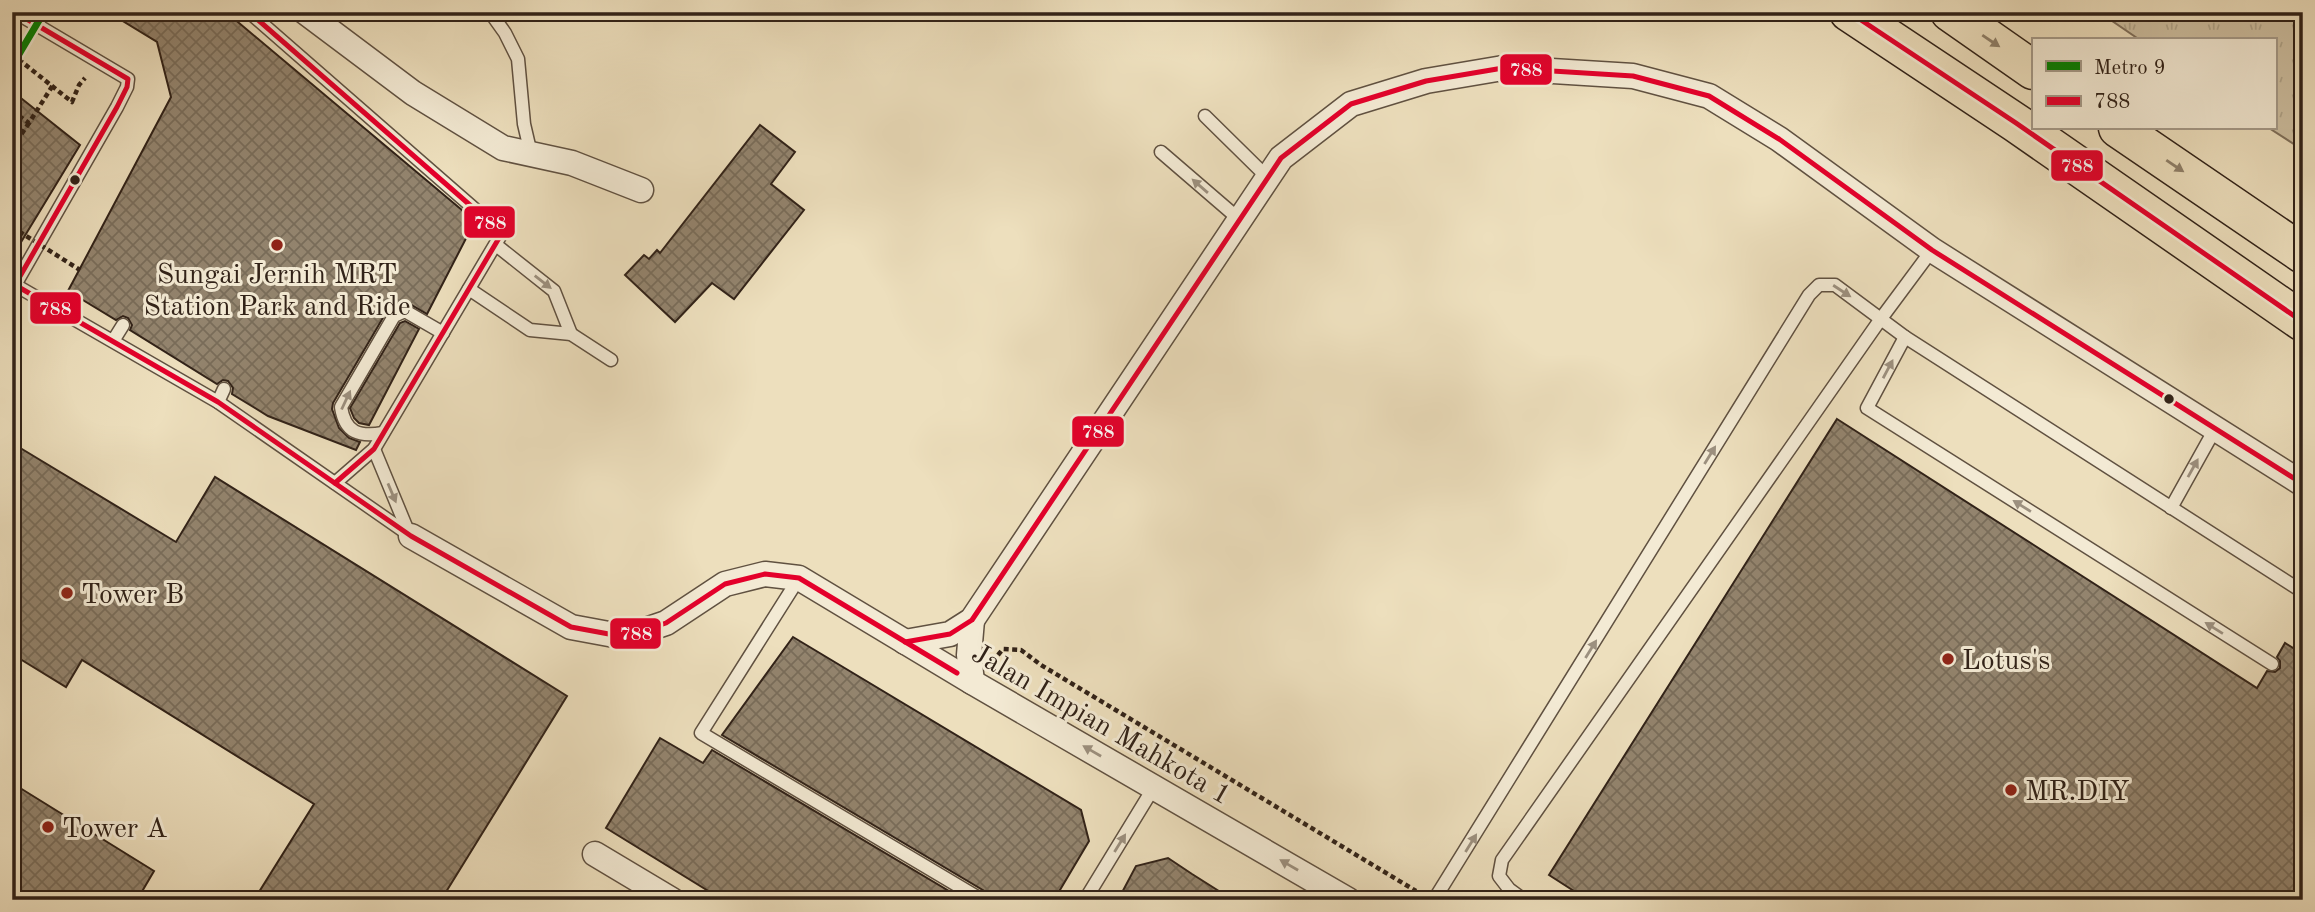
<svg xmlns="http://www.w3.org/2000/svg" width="2315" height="912" font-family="'Old Standard TT',serif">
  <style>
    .grass { fill: url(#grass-tufts); stroke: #7f705c; stroke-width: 2 }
    .building { fill: url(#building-cross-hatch); stroke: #312218; stroke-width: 2 }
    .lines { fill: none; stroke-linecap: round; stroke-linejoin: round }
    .service-casing { stroke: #605141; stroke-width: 15 }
    .minor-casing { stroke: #605141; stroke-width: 27 }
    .trunk-casing { stroke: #312218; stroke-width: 41 }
    .path { stroke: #312218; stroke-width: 4.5; stroke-dasharray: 5 3.5; stroke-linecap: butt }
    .service { stroke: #f3ead4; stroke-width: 12 }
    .minor { stroke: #f3ead4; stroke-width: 24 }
    .trunk { stroke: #eddfbd; stroke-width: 38 }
    .path-bridge { stroke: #312218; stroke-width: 4.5; stroke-dasharray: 5 3.5; stroke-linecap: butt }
    .bus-1-casing { stroke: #f3ead4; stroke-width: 10 }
    .bus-1 { stroke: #e4002b; stroke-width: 5 }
    .metro-1-casing { stroke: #f3ead4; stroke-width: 12 }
    .metro-1 { stroke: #008000; stroke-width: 7 }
    .oneway { fill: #8f806a }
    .oneway2 { fill: #9c907f }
    .bus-dot { fill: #312218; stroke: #f3ead4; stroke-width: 2.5 }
    .poi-dot { fill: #8f2418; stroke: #f3ead4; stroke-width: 2.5 }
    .labels { text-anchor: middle; stroke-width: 6; stroke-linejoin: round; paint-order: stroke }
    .poi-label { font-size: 28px; fill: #312218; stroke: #f3ead4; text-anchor: start }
    .street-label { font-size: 28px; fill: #312218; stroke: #f3ead4 }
    .line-badge { stroke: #f3ead4; stroke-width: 2.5 }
    .badge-label { font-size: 19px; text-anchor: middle; font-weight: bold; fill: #fff }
  </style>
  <defs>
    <pattern id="grass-tufts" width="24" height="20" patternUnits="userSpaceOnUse" patternTransform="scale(1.75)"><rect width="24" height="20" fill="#cdbfa1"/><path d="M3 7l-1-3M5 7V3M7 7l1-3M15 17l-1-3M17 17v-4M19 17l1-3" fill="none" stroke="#b0a48a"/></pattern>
    <pattern id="building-cross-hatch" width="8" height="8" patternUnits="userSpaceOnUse" patternTransform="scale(1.75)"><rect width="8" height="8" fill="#93846e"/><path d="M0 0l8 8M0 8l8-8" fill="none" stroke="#796c59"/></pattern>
  </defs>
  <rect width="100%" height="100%" fill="#eddfbd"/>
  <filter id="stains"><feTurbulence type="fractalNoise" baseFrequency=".00286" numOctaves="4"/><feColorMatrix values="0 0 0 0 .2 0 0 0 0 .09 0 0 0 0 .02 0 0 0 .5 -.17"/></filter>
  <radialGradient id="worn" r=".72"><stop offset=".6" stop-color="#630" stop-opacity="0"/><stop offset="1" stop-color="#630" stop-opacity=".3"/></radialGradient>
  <path class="grass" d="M2099 12H2303V150L2269 128H2275V40H2140Z"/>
  <g class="building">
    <path d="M108 12H226L475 221 427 314 406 302 387 311 333 403 332 409 339 428 349 438 360 442 356 450 268 416 232 394 233 388 228 381 223 380 217 384 130 330 132 325 128 318 123 316 116 320 68 291 171 97 157 42Z"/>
    <path d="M12 91 80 145 12 257Z"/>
    <path d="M760 125 795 152 771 184 804 210 734 299 712 283 675 322 625 275 644 255 649 259 657 250 660 253Z"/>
    <path d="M405 321 419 329 369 425 359 423 354 418 350 408 400 323Z"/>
    <path d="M1837 419 2257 688 2267 671 2275 672 2280 668V661L2277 657 2285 643 2303 654V900H1588L1549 875Z"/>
    <path d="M12 443 176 542 215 477 567 696 441 900H254L314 804 82 660 66 687 12 654Z"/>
    <path d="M793 637 1081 810 1089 841 1054 900H991L986 892 722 735Z"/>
    <path d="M660 738 703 763 712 750 964 900H723L606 828Z"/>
    <path d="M12 783 154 871 137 900H12Z"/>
    <path d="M1168 858 1192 874 1233 900H1118L1136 866Z"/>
  </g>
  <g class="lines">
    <g class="service-casing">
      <g id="service">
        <path d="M249 12 502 233 374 449 335 483"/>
        <path d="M490 12 505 33 518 59 524 124 531 154"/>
        <path d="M12 15 25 18 128 79 127 87 117 107 15 285 218 402 411 536"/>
        <path d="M1205 116 1268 178"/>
        <path d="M1161 152 1240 220"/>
        <path d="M496 245 554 291 571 334"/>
        <path d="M469 289 530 330 571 334 611 360"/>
        <path d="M1905 337 1867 408 2272 664"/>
        <path d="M113 341 123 325"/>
        <path d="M218 402 224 389"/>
        <path d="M383 433C359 437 345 433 341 407L394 316 405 311 443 333"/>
        <path d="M374 449 410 536"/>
        <path d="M2171 508 2215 429"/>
        <path d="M799 578 701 733 982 900"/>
        <path d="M1085 900 1154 787"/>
        <path d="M1434 900 1809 295 1819 285H1835L1905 337 2303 592"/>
        <path d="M1524 900 1509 889 1499 876 1502 860 1880 320 1932 250"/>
      </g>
    </g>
    <g class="minor-casing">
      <g id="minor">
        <path d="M305 12 413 93 503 148 572 163 641 190"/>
        <path d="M411 536 571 627 625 637 666 623 725 584 765 574 799 578 972 682 1348 900"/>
        <path d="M905 642 950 634 972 620 1281 158 1351 104 1426 81 1503 68 1633 76 1709 96 1779 139 1932 250 2303 484"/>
        <path d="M972 682 969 655 972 620"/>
        <path d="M595 854 672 900"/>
      </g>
    </g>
    <g class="trunk-casing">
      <g id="trunk">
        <path d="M1849 12 2016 123 2303 322"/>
        <path d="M1950 12 2033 70"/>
        <path d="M2118 128 2303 254"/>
      </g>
    </g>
    <g class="path">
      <path d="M12 54 72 102 79 85 85 78"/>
      <path d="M12 111 29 123 53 85"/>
      <path d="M12 148 29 123"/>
      <path d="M998 655 1003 649 1021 650 1041 665 1416 891"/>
    </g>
    <use href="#service" class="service"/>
    <use href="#minor" class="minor"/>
    <use href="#trunk" class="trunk"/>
    <path class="path-bridge" d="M12 227 80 270"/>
    <g class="bus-1-casing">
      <g id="bus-1">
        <path d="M249 12 502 233 374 449 335 483"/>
        <path d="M1849 12 2016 123 2303 322"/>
        <path d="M12 15 25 18 128 79 127 87 117 107 15 285 218 402 411 536 571 627 625 637 666 623 725 584 765 574 799 578 957 673"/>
        <path d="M905 642 950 634 972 620 1281 158 1351 104 1426 81 1503 68 1633 76 1709 96 1779 139 1932 250 2303 484"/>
      </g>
    </g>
    <use href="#bus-1" class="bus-1"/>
    <g class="metro-1-casing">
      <path id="metro-1" d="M12 66 44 12"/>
    </g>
    <use href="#metro-1" class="metro-1"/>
  </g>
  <defs><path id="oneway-solid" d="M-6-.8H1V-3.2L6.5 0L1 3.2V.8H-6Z" transform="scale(1.75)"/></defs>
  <g class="oneway">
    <use href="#oneway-solid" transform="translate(1991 41) rotate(34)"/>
    <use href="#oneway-solid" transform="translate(2175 166) rotate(34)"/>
  </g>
  <g class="oneway2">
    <use href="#oneway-solid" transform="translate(1200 186) rotate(-139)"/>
    <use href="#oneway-solid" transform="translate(543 282) rotate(38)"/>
    <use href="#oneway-solid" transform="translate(1842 291) rotate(33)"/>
    <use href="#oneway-solid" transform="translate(1888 369) rotate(-62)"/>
    <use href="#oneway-solid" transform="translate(346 400) rotate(-65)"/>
    <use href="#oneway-solid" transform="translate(1710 455) rotate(-58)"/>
    <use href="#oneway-solid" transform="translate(2193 468) rotate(-61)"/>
    <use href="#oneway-solid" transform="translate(392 493) rotate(67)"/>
    <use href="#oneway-solid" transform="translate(2022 506) rotate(-148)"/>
    <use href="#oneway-solid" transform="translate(2214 628) rotate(-148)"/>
    <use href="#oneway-solid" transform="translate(1591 649) rotate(-58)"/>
    <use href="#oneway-solid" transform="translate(1092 751) rotate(-150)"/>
    <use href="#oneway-solid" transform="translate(1120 843) rotate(-58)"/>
    <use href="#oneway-solid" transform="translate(1471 843) rotate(-58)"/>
    <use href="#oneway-solid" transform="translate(1289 865) rotate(-150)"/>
  </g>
  <g class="bus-dot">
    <circle cx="75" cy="180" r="6"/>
    <circle cx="2169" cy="399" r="6"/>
  </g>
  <g class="poi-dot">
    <circle cx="277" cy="245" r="7"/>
    <circle cx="67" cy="593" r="7"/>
    <circle cx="1948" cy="659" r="7"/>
    <circle cx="2011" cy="790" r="7"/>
    <circle cx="48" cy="827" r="7"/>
  </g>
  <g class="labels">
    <g class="poi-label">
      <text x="277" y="283" text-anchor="middle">Sungai Jernih MRT<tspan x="277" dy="32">Station Park and Ride</tspan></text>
      <text x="81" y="603">Tower B</text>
      <text x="1962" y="669">Lotus's</text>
      <text x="2025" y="800">MR.DIY</text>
      <text x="62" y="837">Tower A</text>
    </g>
    <g class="street-label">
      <text transform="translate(1102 723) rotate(30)" y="10">Jalan Impian Mahkota 1</text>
    </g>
  </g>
  <g class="line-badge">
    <rect x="1499" y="53" width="54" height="33" rx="7" fill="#e4002b"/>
    <rect x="2050" y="149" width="54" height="33" rx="7" fill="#e4002b"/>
    <rect x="463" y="205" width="53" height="34" rx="7" fill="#e4002b"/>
    <rect x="29" y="291" width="53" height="34" rx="7" fill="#e4002b"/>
    <rect x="1071" y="415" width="54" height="33" rx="7" fill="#e4002b"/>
    <rect x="609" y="617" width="53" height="33" rx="7" fill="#e4002b"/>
  </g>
  <g class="badge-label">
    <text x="1526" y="76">788</text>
    <text x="2077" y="172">788</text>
    <text x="490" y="229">788</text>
    <text x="55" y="315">788</text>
    <text x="1098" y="438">788</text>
    <text x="636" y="640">788</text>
  </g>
  <rect width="2315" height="912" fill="none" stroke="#eddfbd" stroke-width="42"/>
  <rect x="14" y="14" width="2287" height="884" fill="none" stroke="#312218" stroke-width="3.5"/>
  <rect x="21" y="21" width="2273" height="870" fill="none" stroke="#312218" stroke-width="2"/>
  <rect x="2032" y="38" width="245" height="91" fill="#f3ead4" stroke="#a59a89" stroke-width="2"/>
  <rect x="2046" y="61" width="35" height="10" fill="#008000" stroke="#a59a89" stroke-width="2"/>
  <text x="2094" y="74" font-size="21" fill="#312218">Metro 9</text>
  <rect x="2046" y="96" width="35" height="10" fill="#e4002b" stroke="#a59a89" stroke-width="2"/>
  <text x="2094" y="108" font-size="21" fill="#312218">788</text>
  <rect width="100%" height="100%" filter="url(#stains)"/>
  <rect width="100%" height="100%" fill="url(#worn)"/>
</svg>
